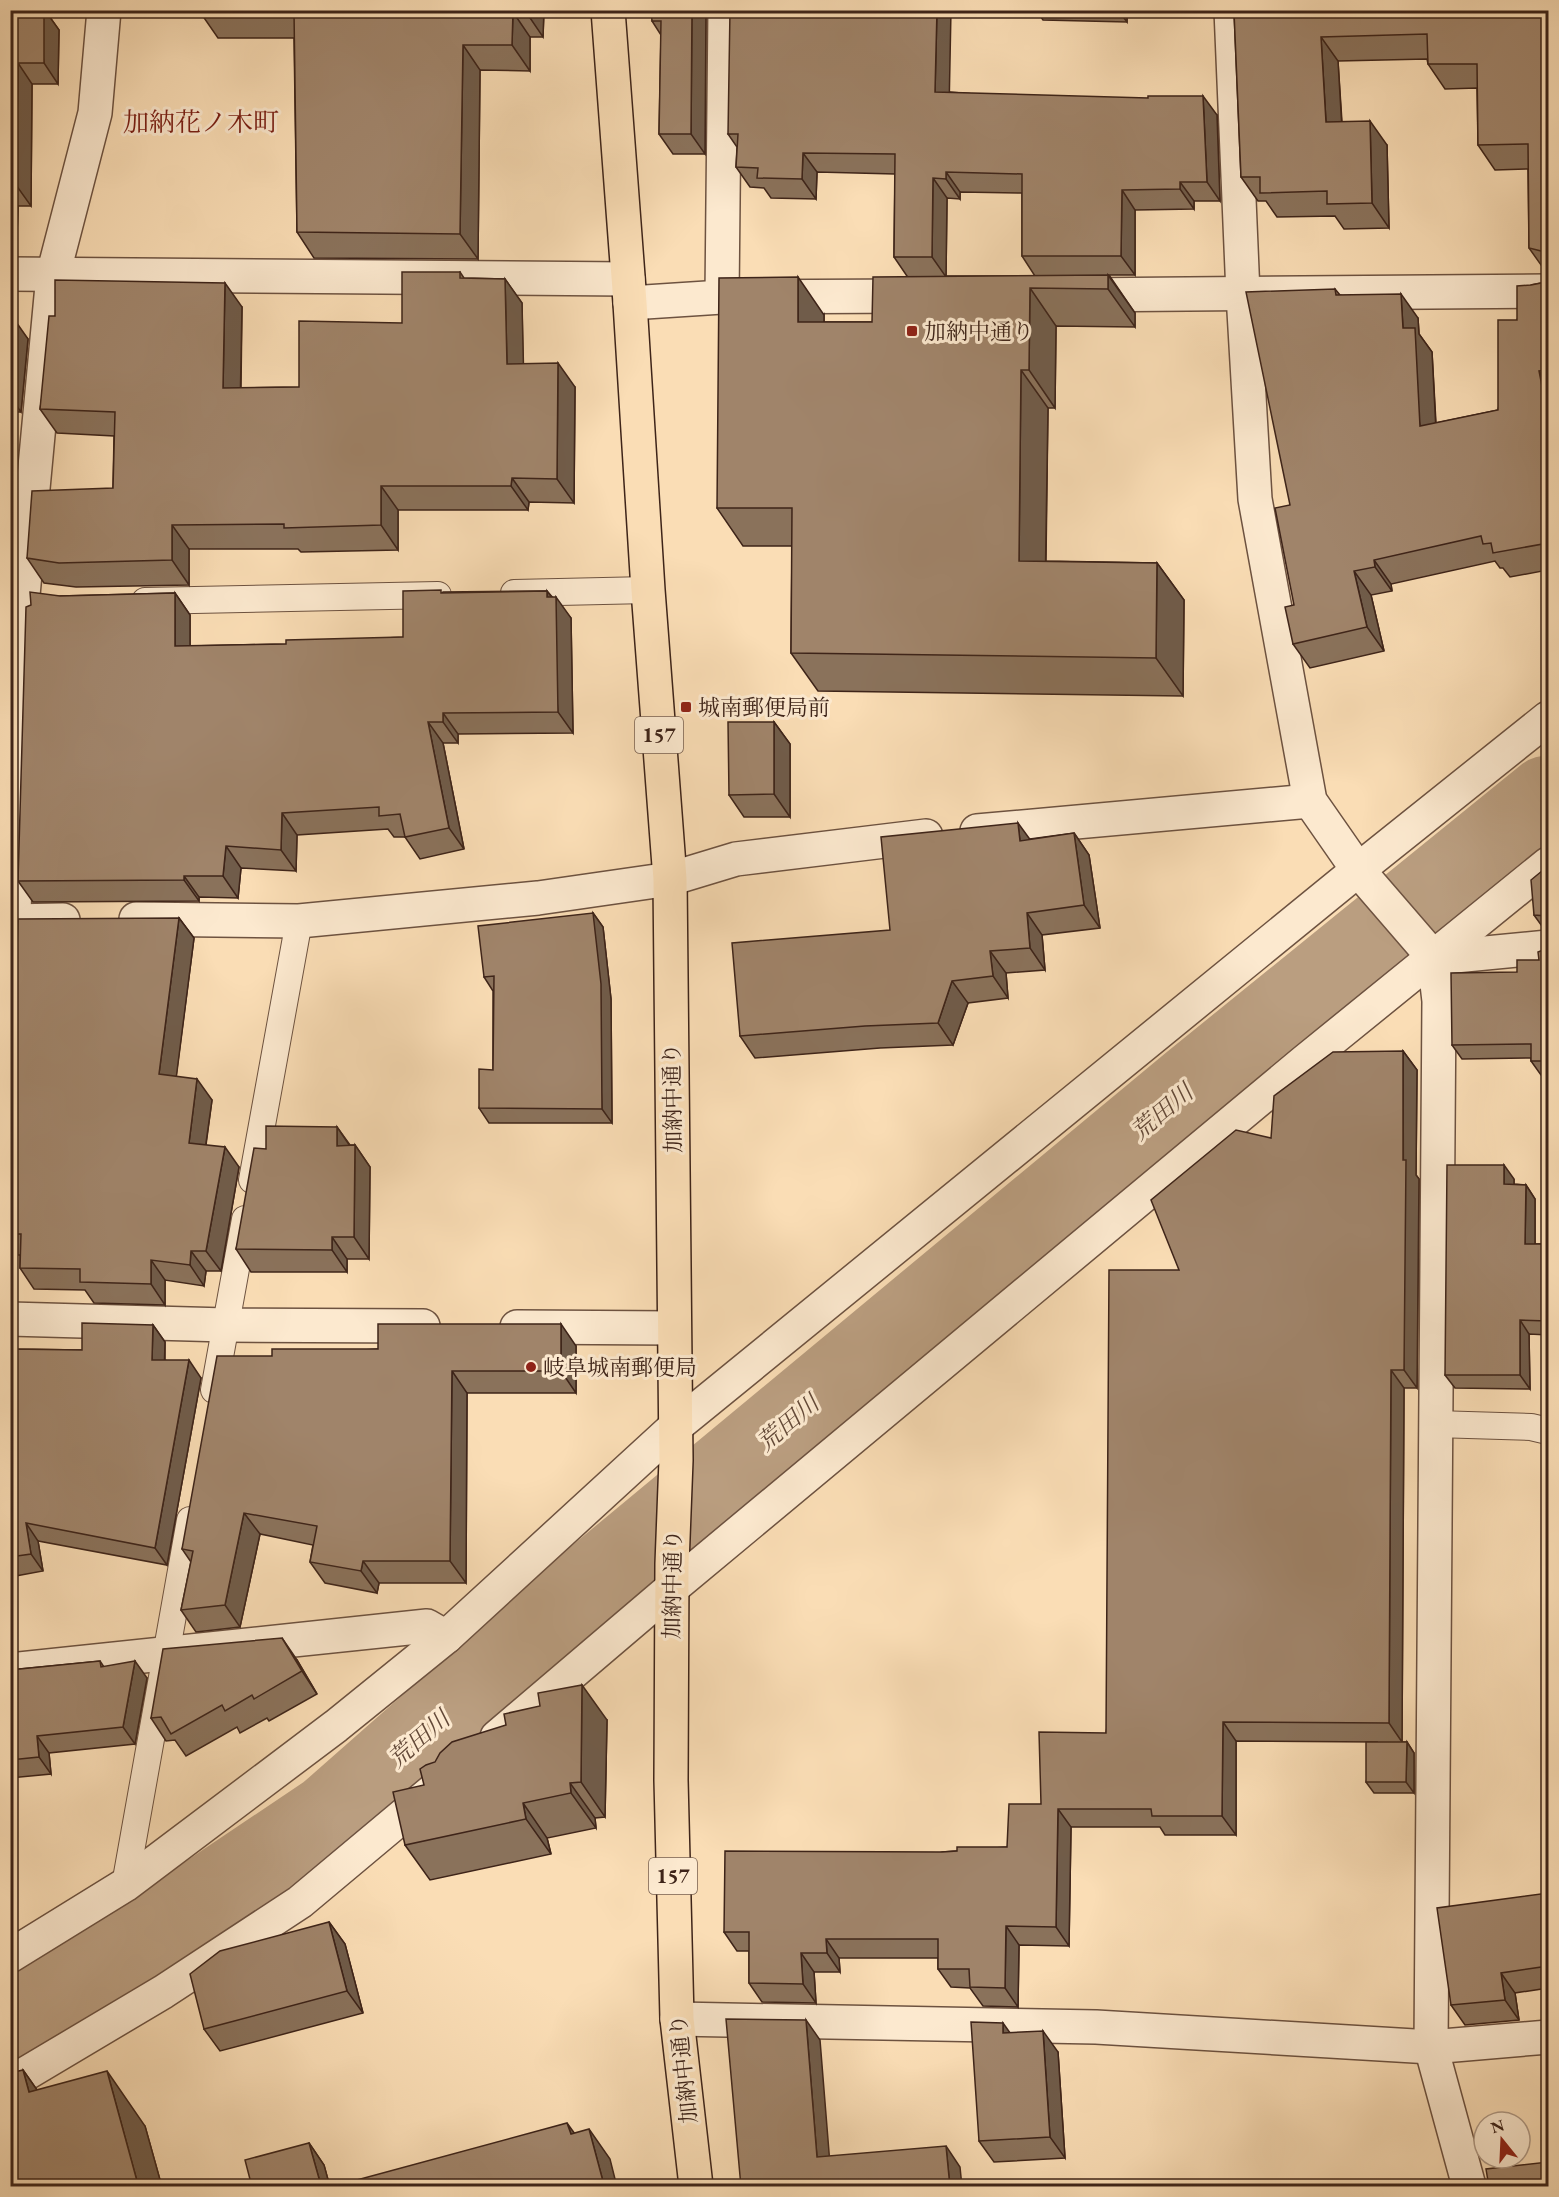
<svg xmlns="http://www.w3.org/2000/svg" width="1559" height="2197" font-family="'EB Garamond','Noto Serif JP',serif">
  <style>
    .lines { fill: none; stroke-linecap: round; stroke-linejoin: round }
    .river { stroke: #ba9e80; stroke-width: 87 }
    .lane-casing { stroke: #6d5240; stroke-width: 28 }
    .street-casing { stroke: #6d5240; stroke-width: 36 }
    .highway-casing { stroke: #3e2419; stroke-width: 36 }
    .lane { stroke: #fce9cf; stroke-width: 26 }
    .street { stroke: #fce9cf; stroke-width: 33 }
    .highway { stroke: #faddb5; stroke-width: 33 }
    .wall { fill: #8a725b; stroke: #3e2419; stroke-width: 1.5; fill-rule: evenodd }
    .shaded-wall { fill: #705c4a; stroke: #3e2419; stroke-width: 1.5 }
    .building { fill: #a0846a; stroke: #3e2419; stroke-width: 1.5 }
    .poi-dot { fill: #8f2418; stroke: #fce9cf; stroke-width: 2 }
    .labels { text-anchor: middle; stroke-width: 6; stroke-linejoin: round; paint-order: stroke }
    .shield { fill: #fce9cf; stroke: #775f50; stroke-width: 1.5 }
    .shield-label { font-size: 21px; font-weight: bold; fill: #3e2419 }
    .poi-label { font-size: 22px; fill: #3e2419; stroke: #fce9cf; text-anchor: start }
    .street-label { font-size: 22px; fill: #3e2419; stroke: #fce9cf }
    .water-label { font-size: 24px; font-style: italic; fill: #634938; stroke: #fce9cf }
    .quarter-label { font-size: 26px; fill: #7a1f14; stroke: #fce9cf }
  </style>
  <rect width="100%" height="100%" fill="#faddb5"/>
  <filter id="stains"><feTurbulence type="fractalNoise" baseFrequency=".00333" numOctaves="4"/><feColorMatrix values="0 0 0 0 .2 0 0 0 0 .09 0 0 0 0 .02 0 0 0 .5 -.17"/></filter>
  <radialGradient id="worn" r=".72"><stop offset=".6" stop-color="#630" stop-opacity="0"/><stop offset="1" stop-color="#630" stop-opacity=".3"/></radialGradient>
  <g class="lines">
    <path class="river" d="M10 2022 114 1962 331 1816 601 1578 1194 1086 1548 799"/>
    <g class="lane-casing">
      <g id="lane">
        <path d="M514 593 648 590"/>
        <path d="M145 601 438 595"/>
        <path d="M252 1180 299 921"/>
        <path d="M214 1390 245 1219"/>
        <path d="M1435 1424 1531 1427 1548 1431"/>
        <path d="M125 1885 190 1520"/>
      </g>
    </g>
    <g class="street-casing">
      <g id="street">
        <path d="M1231 10 1243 294 1255 499 1310 801 1358 870 1434 958 1439 1001 1431 2047 1469 2186"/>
        <path d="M10 274 628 279"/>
        <path d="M1076 295 1548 291"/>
        <path d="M722 297 725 10"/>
        <path d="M630 303 722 297 917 296"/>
        <path d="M977 831 1310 801"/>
        <path d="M136 919 299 921 538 898 670 879 736 859 926 836"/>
        <path d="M10 921 63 920"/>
        <path d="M1434 958 1548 947"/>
        <path d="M10 1056 23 595 53 275 95 113 104 10"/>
        <path d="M10 1319 226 1325 423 1326"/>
        <path d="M517 1327 674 1328"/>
        <path d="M10 1670 427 1626 446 1637"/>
        <path d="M497 1737 672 1588 1304 1062 1548 864"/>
        <path d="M10 1956 125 1885 336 1726 446 1637 675 1427 1358 870 1548 718"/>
        <path d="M677 2019 1096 2027 1431 2047 1548 2037"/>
        <path d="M10 2083 163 1992 300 1902 435 1789"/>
      </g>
    </g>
    <g class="highway-casing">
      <path id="highway" d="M608 10 630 303 648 590 670 879 676 1460 672 1564 671 1780 677 2019 696 2186"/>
    </g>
    <use href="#lane" class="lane"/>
    <use href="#street" class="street"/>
    <use href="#highway" class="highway"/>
  </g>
  <g class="wall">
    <path d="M10 10H49V16L59 30 58 84H32L31 206H18L17 235H10Z"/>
    <path d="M544 10 543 37H530V71L480 70 478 259 314 258 297 232 294 38H218L200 12Z"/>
    <path d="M706 10 705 154H673L659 134 661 35 652 21Z"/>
    <path d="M1036 10H1127V22L1043 20Z"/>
    <path d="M1548 10V570L1510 577 1503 568H1500L1495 561 1391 584 1392 591 1371 595 1384 651 1310 668 1293 644 1294 605 1290 505 1335 289 1340 295 1418 318 1419 334 1432 352 1436 423 1498 410 1517 320 1531 285 1541 283 1548 275V273L1546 272 1529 248 1528 169 1495 170 1478 145 1477 88 1445 89 1428 64 1427 59 1338 61 1342 122 1387 145 1389 228 1344 229 1335 216 1277 217 1266 201H1258L1241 177 1234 12Z"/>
    <path d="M950 92 1217 115 1220 201H1194V209L1135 210V275H1109L1135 313V327L1056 326 1055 408H1048L1046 561 1157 563 1184 600 1183 696 818 691 791 653 792 546H743L717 508 824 315V322H872L907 276 894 257 895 174 817 172 816 199 771 198 764 188 750 187 736 167 737 147 728 134ZM960 192 1022 193V256L1035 276H946L947 198 960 199Z"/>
    <path d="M460 272 464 278 505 279 522 303 523 364 575 387 574 503 529 502 528 510H398V550L301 552 298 549H189V585L76 587 44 583 27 558 113 488 114 436 57 433 40 409 55 316 242 307 241 388 299 387 402 323Z"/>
    <path d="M10 318 28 339 21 412H10Z"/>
    <path d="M547 591 571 618 573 733 458 734V743H443L464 849 420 859 405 837H394L388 829 297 835 296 871 241 868 238 898 199 897V901L33 902 18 881 60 596 175 593 190 615V646L286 644 403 637 443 592Z"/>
    <path d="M774 722 790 744V817H744L729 795Z"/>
    <path d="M1074 833 1089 855 1100 928 1042 935 1045 970 1006 973 1008 998 968 1003 953 1045 880 1048 755 1058 740 1036 890 930 1030 839Z"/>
    <path d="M1548 866V929H1544L1534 915Z"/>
    <path d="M593 913 603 927 611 999 612 1123H489L479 1108 493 1070V991L484 977Z"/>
    <path d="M179 918 194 938 176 1077 212 1100 206 1145 239 1167 221 1271H206L204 1286 165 1280V1305L94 1303 85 1290 34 1289 20 1268V1255H10V1046Z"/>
    <path d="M1548 948V1075H1541L1531 1061V1058L1462 1059 1452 1045 1517 972 1539 960Z"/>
    <path d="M1403 1051 1417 1070 1416 1175 1419 1179 1417 1388H1404L1402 1742H1407L1414 1753V1793H1374L1366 1782 1377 1742 1236 1741V1835H1165L1160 1827H1071L1069 1946 1019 1945 1018 2007 983 2006 970 1988 951 1987 938 1969V1958H839L840 1972H814L816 2003 762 2002 749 1983V1951H737L724 1932 942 1852 1007 1847 1041 1804 1106 1733 1179 1270 1271 1138Z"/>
    <path d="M337 1127 350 1145H355L370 1167 369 1259H347V1272H251L236 1249 266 1149Z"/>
    <path d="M1514 1179V1184L1526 1185 1535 1199V1244H1548V1335L1529 1334 1530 1389 1455 1388 1445 1375Z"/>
    <path d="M153 1325 165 1342V1360L201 1378 167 1565 38 1541 43 1571 10 1577V1337L16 1345V1349L82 1350Z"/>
    <path d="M576 1346V1393H467L466 1583H379L377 1593 325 1583 310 1562 313 1545 260 1534 240 1627 196 1632 181 1610 191 1562 182 1549 272 1356 378 1349Z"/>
    <path d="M297 1660 317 1694 269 1721 267 1718 240 1733 237 1727 186 1756 175 1740 166 1741 151 1718Z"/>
    <path d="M100 1661 104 1667 147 1678 135 1744 49 1753 51 1774 10 1778V1670Z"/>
    <path d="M607 1720 605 1817 595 1818 596 1828 547 1838 551 1854 430 1880 405 1845 424 1785Z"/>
    <path d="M1548 1893V1988L1515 1993 1519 2020 1465 2025 1451 2005Z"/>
    <path d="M329 1922 345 1944 363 2013 220 2051 204 2029Z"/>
    <path d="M1010 2033 1058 2052 1065 2158 994 2162 979 2141Z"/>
    <path d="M23 2070 37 2090 145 2126 162 2187H10Z"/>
    <path d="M309 2143 324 2165 330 2187H252Z"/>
  </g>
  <g class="shaded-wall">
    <path d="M36 10H49V16L59 30 58 84 44 63Z"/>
    <path d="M526 10H544L543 37 526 12Z"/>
    <path d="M692 10H706L705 154 691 134Z"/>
    <path d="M937 10H951L949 111 935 92Z"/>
    <path d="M1118 10H1127V22Z"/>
    <path d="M513 12 530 37V71L512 45Z"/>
    <path d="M1321 37 1338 61 1343 146 1326 122Z"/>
    <path d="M463 45 480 70 478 259 460 234Z"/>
    <path d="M18 63 32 84 31 206 16 185Z"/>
    <path d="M1203 96 1217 115 1220 201 1207 182Z"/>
    <path d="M1370 121 1387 145 1389 228 1372 203Z"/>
    <path d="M803 153 817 172 816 199 802 179Z"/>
    <path d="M946 172 960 192V199L946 179Z"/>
    <path d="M933 178 947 198 946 277 932 257Z"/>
    <path d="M1180 182 1194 201V209L1180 189Z"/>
    <path d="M1122 190 1135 210V275L1121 256Z"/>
    <path d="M10 195 18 206 17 235 10 226Z"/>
    <path d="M1108 275 1135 313V327L1108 289Z"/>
    <path d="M798 277 824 315V360L798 322Z"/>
    <path d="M505 279 522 303 524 388 507 364Z"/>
    <path d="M225 283 242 307 240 412 223 388Z"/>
    <path d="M1030 288 1056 326 1055 408 1029 370Z"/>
    <path d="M1401 294 1418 318 1419 334 1432 352 1437 450 1420 426 1403 328Z"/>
    <path d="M14 319 28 339 21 412 10 397V353Z"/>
    <path d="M558 363 575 387 574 503 557 479Z"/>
    <path d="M1021 370 1048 408 1045 598 1019 561Z"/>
    <path d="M1539 371 1548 384V417Z"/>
    <path d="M512 478 529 502 528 510 511 486Z"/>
    <path d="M381 486 398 510V550L381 525Z"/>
    <path d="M172 525 189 549V585L172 560Z"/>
    <path d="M1374 560 1391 584 1392 591 1375 567Z"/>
    <path d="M1157 563 1184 600 1183 696 1156 658Z"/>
    <path d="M1354 571 1371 595 1384 651 1367 627Z"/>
    <path d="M547 591 556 603V597L571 618 573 733 558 712Z"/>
    <path d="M175 593 190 615V667L175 646Z"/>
    <path d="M443 713 458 734V743L443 722Z"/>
    <path d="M428 722 443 743 464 849 449 828Z"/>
    <path d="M774 722 790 744V817L774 794Z"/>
    <path d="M282 813 297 835 296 871 281 850Z"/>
    <path d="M1018 823 1034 845 1020 841Z"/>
    <path d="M1074 833 1089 855 1100 928 1084 905Z"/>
    <path d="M226 846 241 868 238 898 223 876Z"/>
    <path d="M184 876 199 897V901L184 880Z"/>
    <path d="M593 913 603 927 611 999 612 1123 602 1109Z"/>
    <path d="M1027 913 1042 935 1045 970 1030 948Z"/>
    <path d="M179 918 194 938 174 1095 159 1074Z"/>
    <path d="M990 951 1006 973 1008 998 993 976Z"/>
    <path d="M952 981 968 1003 953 1045 938 1023Z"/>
    <path d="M1403 1051 1417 1070 1416 1175 1419 1179 1417 1388 1404 1370Z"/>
    <path d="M197 1079 212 1100 203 1164 189 1143Z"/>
    <path d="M337 1127 352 1149 337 1146Z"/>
    <path d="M355 1145 370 1167 369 1259 354 1237Z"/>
    <path d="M225 1147 239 1167 221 1271 206 1251Z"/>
    <path d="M1504 1165 1514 1179V1198L1504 1184Z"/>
    <path d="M1526 1185 1535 1199V1258L1525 1244Z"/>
    <path d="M332 1237 347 1259V1272L332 1250Z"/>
    <path d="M191 1251 206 1271 204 1286 190 1265Z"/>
    <path d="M151 1260 165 1280V1305L151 1284Z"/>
    <path d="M1520 1320 1529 1334 1530 1389 1520 1375Z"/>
    <path d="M561 1324 576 1346V1393L561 1371Z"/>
    <path d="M153 1325 165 1342 164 1378 152 1360Z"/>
    <path d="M10 1337 16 1345 19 1366 10 1354Z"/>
    <path d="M189 1360 201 1378 167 1565 155 1548Z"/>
    <path d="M1391 1370 1404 1388 1402 1742 1389 1723Z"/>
    <path d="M452 1371 467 1393 466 1583 450 1561Z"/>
    <path d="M244 1513 260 1534 240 1627 225 1605Z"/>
    <path d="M26 1523 38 1541 43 1571 31 1554Z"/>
    <path d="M363 1561 379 1583 377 1593 361 1571Z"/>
    <path d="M282 1638 297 1660 317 1694 302 1671Z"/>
    <path d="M135 1661 147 1678 135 1744 123 1727Z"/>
    <path d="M582 1685 607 1720 605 1817 581 1782Z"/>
    <path d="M1223 1722 1236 1741V1835L1222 1816Z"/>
    <path d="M37 1736 49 1753 51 1774 39 1757Z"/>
    <path d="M1407 1742 1414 1753V1793L1406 1782Z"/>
    <path d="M570 1783 595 1818 596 1828 571 1793Z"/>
    <path d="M523 1803 547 1838 551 1854 526 1819Z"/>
    <path d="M1058 1809 1071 1827 1069 1946 1056 1927Z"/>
    <path d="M329 1922 345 1944 363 2013 347 1991Z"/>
    <path d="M1006 1926 1019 1945 1018 2007 1005 1988Z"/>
    <path d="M826 1939 839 1958 840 1972 827 1953Z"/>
    <path d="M801 1953 814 1972 816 2003 803 1984Z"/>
    <path d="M1501 1973 1515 1993 1519 2020 1505 2000Z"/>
    <path d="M806 2020 820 2040 831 2177 817 2157Z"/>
    <path d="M1003 2023 1018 2044 1003 2033Z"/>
    <path d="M1043 2031 1058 2052 1065 2158 1050 2137Z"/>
    <path d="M23 2070 61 2124 29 2092Z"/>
    <path d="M107 2071 145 2126 162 2187H141L137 2181Z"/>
    <path d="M567 2123 588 2152 571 2134Z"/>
    <path d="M589 2129 610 2159 617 2187H605L604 2185Z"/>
    <path d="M309 2143 324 2165 330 2187H323L320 2182Z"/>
    <path d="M946 2146 960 2167 962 2187H950Z"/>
  </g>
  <g class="building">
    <path d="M10 10H44V63H18L16 185H10Z"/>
    <path d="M200 10H526V12H513L512 45H463L460 234 297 232 294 12H200Z"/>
    <path d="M651 10H692L691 134H659L661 21H652Z"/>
    <path d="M730 10H937L935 92 1148 98V96H1203L1207 182H1180V189L1122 190 1121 256H1022V174L946 172V179L933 178 932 257H894L895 154 803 153 802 179 757 178 758 168 736 167 738 134H728Z"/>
    <path d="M1271 10H1548V262L1547 257 1541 251 1529 248 1528 144 1478 145 1477 64H1428L1427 34 1321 37 1326 122 1370 121 1372 203 1327 204V191L1260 193V177H1241L1234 12Z"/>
    <path d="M1548 271V370L1539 371 1548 417V543L1493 553 1491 543 1483 544 1481 536 1374 560 1375 567 1354 571 1367 627 1293 644 1285 607 1294 605 1275 508 1290 505 1246 292 1335 289 1336 295 1401 294 1403 328H1415L1420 426 1498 410V320H1517V286L1531 285 1541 283 1548 275Z"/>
    <path d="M402 272H460V278L505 279 507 364 558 363 557 479 512 478 511 486H381V525L284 528V524L172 525V560L59 563 27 558 32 491 113 488 115 412 40 409 49 316H55V280L225 283 223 388 299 387V321L402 323Z"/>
    <path d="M1108 275V289L1030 288 1029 370H1021L1019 561 1157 563 1156 658 791 653 792 508H717L719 278 798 277V322H872L873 277Z"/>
    <path d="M10 318 14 319 10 353Z"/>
    <path d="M441 590V593L547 591V597H556L558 712 443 713V722H428L449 828 405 837 400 814 379 816V807L282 813 281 850 226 846 223 876H184V880L18 881 26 607 31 605 30 592 60 596 175 593V646L286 644V640L403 637V591Z"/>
    <path d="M728 722H774V794L729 795Z"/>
    <path d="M1018 823 1020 841 1074 833 1084 905 1027 913 1030 948 990 951 993 976 952 981 938 1023 865 1026 740 1036 732 943 890 930 881 837Z"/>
    <path d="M1548 866V918L1547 916 1534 915 1531 880Z"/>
    <path d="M593 913 601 984 602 1109 479 1108V1069L493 1070 494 976 484 977 478 926Z"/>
    <path d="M179 918 159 1074 197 1079 189 1143 225 1147 206 1251H191L190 1265 151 1260V1284L80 1282V1269L20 1268 21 1234H10V1046L14 1037 18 919Z"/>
    <path d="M1548 948V1061H1531V1044L1452 1045 1451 973 1517 972V960H1539L1538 952Z"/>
    <path d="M1403 1051V1160H1406L1404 1370H1391L1389 1723 1223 1722 1222 1816H1152L1151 1809H1058L1056 1927 1006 1926 1005 1988 970 1987 969 1969H938V1939H826L827 1953H801L803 1984 749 1983V1932H724L725 1851 942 1852 957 1851V1847H1007L1009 1804H1041L1039 1732 1106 1733 1109 1270H1179L1151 1200 1236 1130 1271 1138 1274 1096 1333 1052Z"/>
    <path d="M266 1126 337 1127V1146L355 1145 354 1237H332V1250L236 1249 254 1148 266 1149Z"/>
    <path d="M1447 1165H1504V1184L1526 1185 1525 1244H1548V1321L1520 1320V1375H1445Z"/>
    <path d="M82 1323 153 1325 152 1360H189L155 1548 26 1523 31 1554 10 1557V1349L82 1350Z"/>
    <path d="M378 1324H561V1371H452L450 1561H363L361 1571 310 1562 317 1526 244 1513 225 1605 181 1610 193 1551 182 1549 217 1356H272V1349H378Z"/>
    <path d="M282 1638 302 1671 254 1699 252 1695 225 1711 222 1705 171 1734 161 1717 151 1718 163 1649Z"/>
    <path d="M100 1661 101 1667 135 1661 123 1727 37 1736 39 1757 10 1760V1670Z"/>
    <path d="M582 1685 581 1782 570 1783 571 1793 523 1803 526 1819 405 1845 393 1792 424 1785 420 1769 426 1765 435 1762 440 1753 452 1742 506 1725 504 1714 540 1706 538 1693Z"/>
    <path d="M1366 1742H1407L1406 1782H1366Z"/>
    <path d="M1548 1893V1966L1501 1973 1505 2000 1451 2005 1437 1908Z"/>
    <path d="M329 1922 347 1991 204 2029 190 1974 220 1951Z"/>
    <path d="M726 2019 806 2020 817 2157 946 2146 950 2187H741Z"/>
    <path d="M971 2022 1003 2023V2033L1043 2031 1050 2137 979 2141Z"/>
    <path d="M23 2070 29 2092 107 2071 137 2181 116 2187H10V2073Z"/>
    <path d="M567 2123 571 2134 589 2129 604 2185 599 2187H331Z"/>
    <path d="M309 2143 320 2182 302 2187H252L245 2160Z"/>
    <path d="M1548 2162V2187H1489L1486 2169Z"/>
  </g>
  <g class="poi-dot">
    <rect x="906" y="325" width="12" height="12" rx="3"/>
    <rect x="680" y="701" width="12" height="12" rx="3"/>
    <circle cx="531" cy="1367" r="6"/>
  </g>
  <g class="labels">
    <g class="shield">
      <rect x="635" y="717" width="48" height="36" rx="4.5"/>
      <rect x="649" y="1858" width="48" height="36" rx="4.5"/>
    </g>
    <g class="shield-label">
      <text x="659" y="742">157</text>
      <text x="673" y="1883">157</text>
    </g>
    <g class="poi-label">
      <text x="924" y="339">加納中通り</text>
      <text x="698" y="715">城南郵便局前</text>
      <text x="543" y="1375">岐阜城南郵便局</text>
    </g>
    <g class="street-label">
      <text transform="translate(672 1098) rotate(-91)" y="8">加納中通り</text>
      <text transform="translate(672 1584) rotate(-89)" y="8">加納中通り</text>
      <text transform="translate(683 2069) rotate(-96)" y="8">加納中通り</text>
    </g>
    <g class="water-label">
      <text transform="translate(1162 1112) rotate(-40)" y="8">荒田川</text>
      <text transform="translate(788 1423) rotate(-40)" y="8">荒田川</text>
      <text transform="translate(419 1739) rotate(-41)" y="8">荒田川</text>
    </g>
    <g class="quarter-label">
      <text x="201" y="131">加納花ノ木町</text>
    </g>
  </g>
  <rect width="1559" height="2197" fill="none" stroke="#faddb5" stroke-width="36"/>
  <rect x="12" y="12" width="1535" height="2173" fill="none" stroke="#3e2419" stroke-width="3"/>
  <rect x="18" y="18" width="1523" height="2161" fill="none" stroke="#3e2419" stroke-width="1.5"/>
  <g transform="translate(1502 2140) rotate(342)"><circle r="28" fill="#fce9cf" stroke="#b09a86" stroke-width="1.5"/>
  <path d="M0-4.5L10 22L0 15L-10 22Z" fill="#8f2418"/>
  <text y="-9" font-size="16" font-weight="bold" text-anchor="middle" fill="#3e2419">N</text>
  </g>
  <rect width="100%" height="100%" filter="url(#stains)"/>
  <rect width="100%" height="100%" fill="url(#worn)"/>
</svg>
